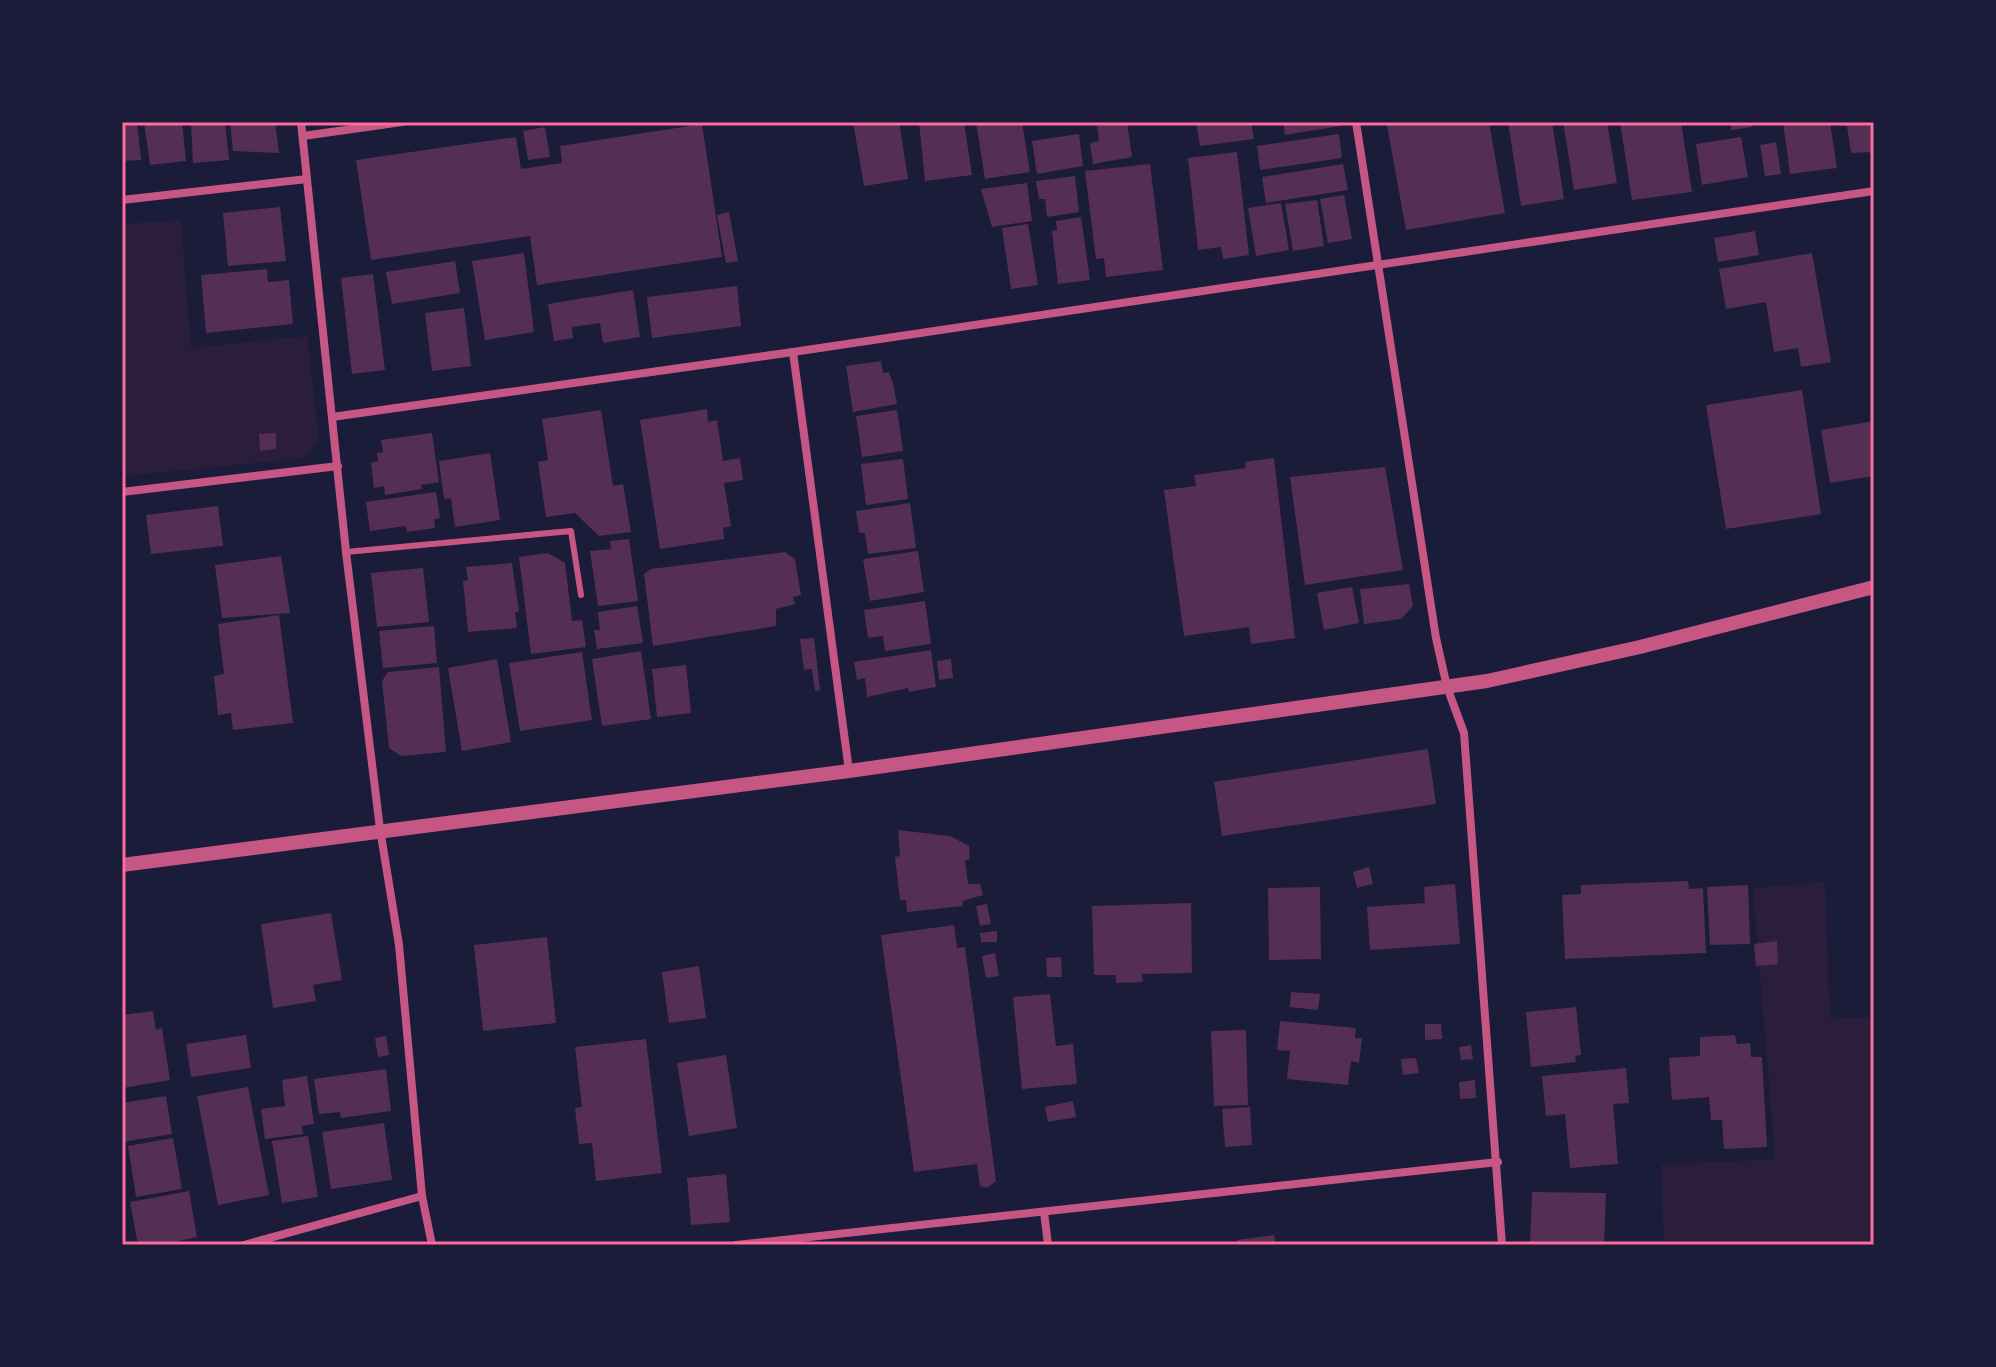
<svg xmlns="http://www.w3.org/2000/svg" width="1996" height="1367" font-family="Rubik,sans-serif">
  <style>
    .green { fill: #2a1e3b }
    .building { fill: #542f53 }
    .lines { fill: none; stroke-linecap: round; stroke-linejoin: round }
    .service { stroke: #c65784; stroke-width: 6 }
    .minor { stroke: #c65784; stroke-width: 8 }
    .tertiary { stroke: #c65784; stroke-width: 14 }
    .neatline { fill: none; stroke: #ff6b9d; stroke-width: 3 }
  </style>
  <rect width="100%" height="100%" fill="#1b1b3a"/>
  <g class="green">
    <path d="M181 220 191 348 307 336 319 438 306 458 122 476V224Z"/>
    <path d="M1825 882 1830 1019 1874 1017V1245H1664L1661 1165 1775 1159 1753 888Z"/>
  </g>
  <g class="building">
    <path d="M122 122H137L141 160 122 161Z"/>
    <path d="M144 122H182L186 161 150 165Z"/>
    <path d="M191 122H225L229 160 193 163Z"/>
    <path d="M230 122H275L279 153 233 151Z"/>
    <path d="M853 122H899L908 179 864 186Z"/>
    <path d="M919 122H964L972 175 925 181Z"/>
    <path d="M976 122H1022L1030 172 985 179Z"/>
    <path d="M1127 122 1132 157 1093 164 1090 143 1099 141 1097 126Z"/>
    <path d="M1196 122H1251L1254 139 1200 146Z"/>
    <path d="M1283 122H1340V126L1285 135Z"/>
    <path d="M1406 122H1489L1505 213 1406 230 1387 125Z"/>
    <path d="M1508 122H1552L1564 199 1521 206Z"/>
    <path d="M1563 122H1607L1617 183 1574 190Z"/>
    <path d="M1620 122H1681L1692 192 1632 200Z"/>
    <path d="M1731 122H1751L1752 127 1731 130Z"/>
    <path d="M1783 122H1830L1837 168 1790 174Z"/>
    <path d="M1843 122H1874V152L1851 153 1847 126H1843Z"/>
    <path d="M702 124 722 257 537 285 530 236 371 260 356 160 516 137 521 169 562 163 560 146Z"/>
    <path d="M545 127 550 157 528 160 523 131Z"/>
    <path d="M1079 134 1083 166 1037 174 1032 141Z"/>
    <path d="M1339 134 1342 158 1260 170 1257 146Z"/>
    <path d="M1741 137 1748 177 1702 185 1696 144Z"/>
    <path d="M1776 142 1781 174 1765 176 1760 145Z"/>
    <path d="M1237 152 1249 255 1223 259 1221 247 1198 250 1188 158Z"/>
    <path d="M1150 164 1163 270 1106 277 1104 258 1096 259 1085 171Z"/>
    <path d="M1343 164 1348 190 1266 203 1262 177Z"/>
    <path d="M1075 176 1079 212 1047 217 1045 199H1039L1036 181Z"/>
    <path d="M1027 183 1032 221 992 227 981 189Z"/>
    <path d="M1344 195 1352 239 1328 243 1320 199Z"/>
    <path d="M1317 200 1324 246 1293 251 1285 204Z"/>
    <path d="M1281 203 1289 250 1256 256 1248 208Z"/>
    <path d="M280 207 286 261 228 266 223 213Z"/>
    <path d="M729 212 738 261 726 263 717 215Z"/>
    <path d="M1081 217 1090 280 1058 284 1052 231 1057 230 1056 221Z"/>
    <path d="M1028 224 1038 285 1011 289 1002 228Z"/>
    <path d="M1755 231 1759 255 1718 262 1714 238Z"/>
    <path d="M524 253 534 332 485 340 472 261Z"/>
    <path d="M1812 253 1831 362 1801 367 1798 348 1774 352 1766 302 1726 309 1719 269Z"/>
    <path d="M455 261 460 293 392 304 386 272Z"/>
    <path d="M267 269 268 282 289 280 293 324 206 333 201 275Z"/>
    <path d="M373 274 385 370 352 374 341 278Z"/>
    <path d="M737 286 741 326 652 338 647 297Z"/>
    <path d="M633 290 640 337 603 343 600 323 572 327 573 338 554 341 548 304Z"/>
    <path d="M464 308 471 366 432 371 425 313Z"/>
    <path d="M881 361 883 373 889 372 893 384 897 404 853 412 846 366Z"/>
    <path d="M1802 390 1821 514 1726 529 1706 405Z"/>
    <path d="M707 409 708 422 717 420 723 461 740 458 743 480 724 483 731 526 723 528 724 539 660 549 640 420Z"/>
    <path d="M601 410 613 486 623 484 631 532 599 536 575 513 546 517 538 462 548 460 542 419Z"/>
    <path d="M897 410 903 451 862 457 856 416Z"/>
    <path d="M1874 421V476L1830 483 1821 430Z"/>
    <path d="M276 433V449L260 451 259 434Z"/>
    <path d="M432 433 439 482 421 485 422 489 385 495 384 486 374 488 371 463 378 461 377 453 383 452 381 440Z"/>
    <path d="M490 453 500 520 455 527 451 498 444 499 439 461Z"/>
    <path d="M1274 458 1295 638 1251 644 1249 627 1184 636 1164 490 1196 486 1194 475 1246 468 1245 462Z"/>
    <path d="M903 459 908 499 866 505 861 464Z"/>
    <path d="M1385 467 1403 570 1305 585 1290 477Z"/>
    <path d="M436 492 440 518 434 519 435 528 407 532 406 526 370 531 366 502Z"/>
    <path d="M910 503 916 548 868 554 865 533H859L856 511Z"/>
    <path d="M218 506 223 546 151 554 146 515Z"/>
    <path d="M629 539 638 601 598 606 590 551 611 549 610 541Z"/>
    <path d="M918 551 924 592 870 601 863 559Z"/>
    <path d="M785 552 795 559 801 595 793 597 795 604 776 609V626L653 646 644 574 651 569Z"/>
    <path d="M548 553 565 563 572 621 582 620 586 647 531 654 519 557Z"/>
    <path d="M281 556 290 613 222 618 215 565Z"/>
    <path d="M512 563 519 612H515L517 628 468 632 463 581 468 580 466 567Z"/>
    <path d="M423 568 429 622 377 627 371 573Z"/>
    <path d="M1409 584 1413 606 1401 619 1364 624 1360 589Z"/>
    <path d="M1352 587 1359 623 1324 630 1317 593Z"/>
    <path d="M925 601 931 644 885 651 883 636 868 638 864 610Z"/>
    <path d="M637 606 643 643 597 649 594 630H600L598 612Z"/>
    <path d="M279 615 293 723 233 730 231 713 218 715 214 676 224 674 218 624Z"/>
    <path d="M434 626 437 663 383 668 379 631Z"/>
    <path d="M814 638 820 690 815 691 812 669 804 670 800 639Z"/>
    <path d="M931 650 936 687 909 692 908 688 867 697 865 678 857 680 854 662Z"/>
    <path d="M641 651 651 719 602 726 592 659Z"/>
    <path d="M582 652 592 720 520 731 509 663Z"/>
    <path d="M497 659 511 742 462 751 448 668Z"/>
    <path d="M951 659 953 678 939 680 937 661Z"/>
    <path d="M686 665 691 713 657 717 652 669Z"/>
    <path d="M439 667 446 752 401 756 389 748 382 681 388 672Z"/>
    <path d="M1428 749 1436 804 1222 836 1214 782Z"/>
    <path d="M898 830 950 836 969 846 970 859 965 861 968 884H980L983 895 962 901 963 906 907 912 906 900H900L895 857 900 856Z"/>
    <path d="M1369 867 1373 884 1357 888 1353 872Z"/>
    <path d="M1688 881 1689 889 1703 888 1706 953 1565 959 1562 895 1581 894V885Z"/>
    <path d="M1455 884 1460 944 1370 950 1367 907 1425 903 1424 887Z"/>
    <path d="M1748 885 1750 944 1710 945 1707 887Z"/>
    <path d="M1320 887 1321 959 1269 960 1268 888Z"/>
    <path d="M1191 903 1192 973 1142 974 1143 982 1116 983V975H1094L1092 906Z"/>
    <path d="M987 904 991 924 980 926 976 906Z"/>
    <path d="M331 913 342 980 313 985 316 1001 273 1008 261 924Z"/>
    <path d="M954 925 957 948 965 947 996 1181 987 1188 980 1186 977 1164 914 1172 881 935Z"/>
    <path d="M997 931V942H981L980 933Z"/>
    <path d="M547 937 556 1023 483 1031 474 945Z"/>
    <path d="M1777 941 1778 964 1756 966 1754 944Z"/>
    <path d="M995 953 999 976 986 978 982 956Z"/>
    <path d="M1061 957 1062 977H1047L1046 958Z"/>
    <path d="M699 966 706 1018 669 1023 662 972Z"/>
    <path d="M1291 992 1320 994 1318 1010 1290 1007Z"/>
    <path d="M1050 994 1056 1046 1073 1044 1077 1084 1022 1089 1013 997Z"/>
    <path d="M1576 1007 1581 1055 1575 1056 1576 1062 1531 1067 1526 1012Z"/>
    <path d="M153 1011 156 1030 162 1028 170 1080 123 1088 122 1015Z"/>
    <path d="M1280 1021 1356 1028 1355 1038H1362L1359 1063 1351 1061 1348 1085 1287 1079 1290 1051 1277 1050Z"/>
    <path d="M1425 1024H1441L1442 1039 1425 1040Z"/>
    <path d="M1246 1030 1248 1105 1214 1106 1211 1031Z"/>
    <path d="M246 1035 251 1068 191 1077 186 1044Z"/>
    <path d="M1735 1035 1737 1044 1750 1043 1751 1057H1762L1767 1147 1724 1149 1722 1120H1711L1709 1097 1672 1100 1669 1058 1700 1056V1037Z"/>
    <path d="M386 1036 389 1055 378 1057 375 1038Z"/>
    <path d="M646 1039 662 1173 596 1181 592 1143 579 1144 575 1108 582 1107 575 1047Z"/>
    <path d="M1471 1045 1473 1059 1461 1060 1459 1047Z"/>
    <path d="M726 1055 737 1128 689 1136 677 1063Z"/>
    <path d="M1416 1058 1419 1073 1403 1075 1401 1059Z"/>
    <path d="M1626 1068 1629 1103 1613 1104 1618 1164 1570 1168 1565 1114 1546 1116 1542 1076Z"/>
    <path d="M386 1069 391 1111 341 1118 340 1112 319 1114 314 1079Z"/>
    <path d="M307 1076 314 1124 302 1126 303 1134 265 1139 261 1109 285 1106 282 1080Z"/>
    <path d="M1475 1080 1476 1098 1460 1099 1459 1082Z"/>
    <path d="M248 1087 269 1195 218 1205 197 1096Z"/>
    <path d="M166 1096 172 1134 122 1142V1103Z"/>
    <path d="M1073 1101 1076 1117 1048 1122 1045 1107Z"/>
    <path d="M1250 1107 1252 1145 1225 1147 1222 1109Z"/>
    <path d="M384 1123 392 1180 331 1189 322 1132Z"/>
    <path d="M308 1136 318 1197 282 1203 272 1141Z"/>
    <path d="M173 1138 182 1189 136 1197 128 1146Z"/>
    <path d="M726 1174 730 1222 691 1225 687 1178Z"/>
    <path d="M189 1191 197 1237 175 1242V1245H138L130 1202Z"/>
    <path d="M1532 1192 1606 1193 1604 1245H1530Z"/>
    <path d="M1274 1235 1276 1245H1237V1240Z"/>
  </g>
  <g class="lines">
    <path class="service" d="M346 552 571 531 581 595"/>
    <g class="minor">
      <path d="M301 122 346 552 380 829 399 945 422 1196 432 1245"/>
      <path d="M1356 122 1436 638 1447 687 1464 733 1502 1245"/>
      <path d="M303 136 402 122"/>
      <path d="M122 200 307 179"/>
      <path d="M793 352 849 771"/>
      <path d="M332 417 793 352 1874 191"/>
      <path d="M122 492 338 466"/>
      <path d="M1044 1212 1048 1245"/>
      <path d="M244 1245 422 1196"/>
      <path d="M736 1245 1498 1162"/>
    </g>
    <path class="tertiary" d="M122 865 849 771 1487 681 1640 647 1874 587"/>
  </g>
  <rect width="1996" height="1367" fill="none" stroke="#1b1b3a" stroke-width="248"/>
  <rect x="124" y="124" width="1748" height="1119" class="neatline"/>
</svg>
